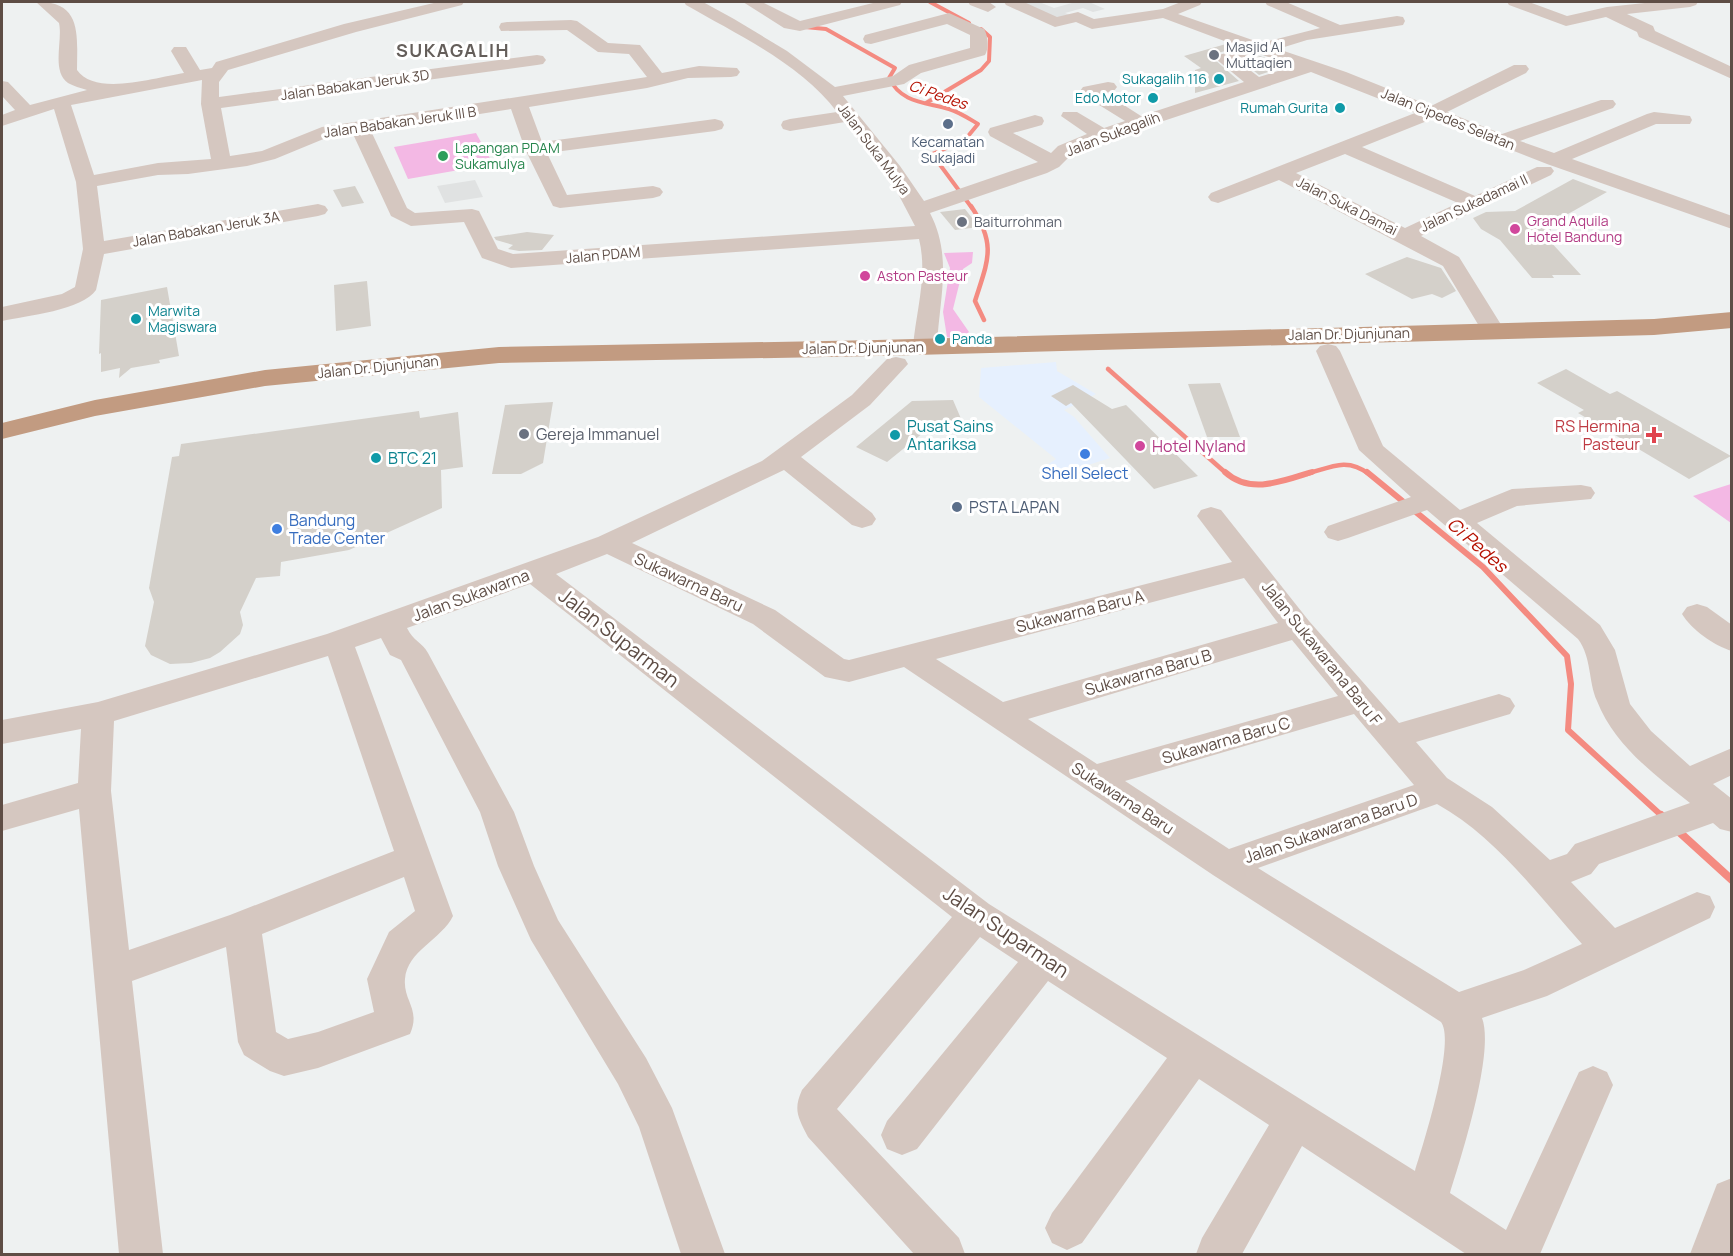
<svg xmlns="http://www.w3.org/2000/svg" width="1733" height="1256" font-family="Manrope,sans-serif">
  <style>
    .commercial { fill: #e6f0fe }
    .education { fill: #e0e2e2 }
    .green { fill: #f3b8e4 }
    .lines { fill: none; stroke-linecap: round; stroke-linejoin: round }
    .stream-far3 { stroke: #f48b81; stroke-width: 4 }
    .stream-far2 { stroke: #f48b81; stroke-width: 4.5 }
    .stream-far1 { stroke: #f48b81; stroke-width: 6 }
    .stream { stroke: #f48b81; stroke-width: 8 }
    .building { fill: #d4d0ca }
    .minor { fill: #d5c7c0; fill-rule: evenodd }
    .highway { fill: #c29b81; fill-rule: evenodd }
    .worship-dot { fill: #6b7280; stroke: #fff; stroke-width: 2 }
    .culture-dot { fill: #0f9aa8; stroke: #fff; stroke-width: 2 }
    .service-dot { fill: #5c6f8a; stroke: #fff; stroke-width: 2 }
    .leisure-dot { fill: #2e9e5b; stroke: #fff; stroke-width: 2 }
    .hotel-dot { fill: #d1479c; stroke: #fff; stroke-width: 2 }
    .health-dot { fill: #e0444e; stroke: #fff; stroke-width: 2 }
    .shop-dot { fill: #3f7fe0; stroke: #fff; stroke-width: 2 }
    .labels { text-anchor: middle; stroke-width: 6; stroke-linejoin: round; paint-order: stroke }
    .far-worship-label { font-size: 14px; fill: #5b616d; stroke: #fff; text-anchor: start }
    .far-culture-label { font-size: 14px; fill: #0d838f; stroke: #fff; text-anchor: end }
    .far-street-label { font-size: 14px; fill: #5e4d45; stroke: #fff }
    .far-service-label { font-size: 14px; fill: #4e5e75; stroke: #fff }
    .far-leisure-label { font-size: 14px; fill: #27864d; stroke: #fff; text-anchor: start }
    .far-hotel-label { font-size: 14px; fill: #b23c85; stroke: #fff; text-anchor: start }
    .far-water-label { font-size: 15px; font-style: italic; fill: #b51000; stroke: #fff }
    .culture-label { font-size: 16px; fill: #0d838f; stroke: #fff; text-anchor: start }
    .health-label { font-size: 16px; fill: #be3a42; stroke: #fff; text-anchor: end }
    .worship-label { font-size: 16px; fill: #5b616d; stroke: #fff; text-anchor: start }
    .hotel-label { font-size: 16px; fill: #b23c85; stroke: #fff; text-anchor: start }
    .shop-label { font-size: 16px; fill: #366cbe; stroke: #fff }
    .service-label { font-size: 16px; fill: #4e5e75; stroke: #fff; text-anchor: start }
    .street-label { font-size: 16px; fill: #5e4d45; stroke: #fff }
    .far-district-label { font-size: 18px; font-weight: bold; letter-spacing: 1.5px; fill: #645e5a; stroke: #fff }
    .water-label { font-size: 18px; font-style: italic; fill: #b51000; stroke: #fff }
    .near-street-label { font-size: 20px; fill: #5e4d45; stroke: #fff }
  </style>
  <rect width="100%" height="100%" fill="#eef1f1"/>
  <path class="commercial" d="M1056 362 1057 371 1096 394 1064 410 1074 417 1110 458 1057 475 1047 465 1056 459 979 397 981 368Z"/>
  <g class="education">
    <path d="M1018 2H1039L1054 8 1072 3 1070 2H1089L1105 9 1093 12 1083 8 1065 13 1070 15 1056 19Z"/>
    <path d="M475 180 483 197 445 203 437 186Z"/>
  </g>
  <g class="green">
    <path d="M476 133 493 164 408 179 394 147Z"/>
    <path d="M973 252 972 263 963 269 953 309 969 332 959 340 947 337 943 312 950 268 944 253Z"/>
    <path d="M1731 484V523L1693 496Z"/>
  </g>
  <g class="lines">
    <g class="stream-far3">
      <path d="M930 2 969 23"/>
      <path d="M805 27 826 29 895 68 889 78C901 103 925 102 949 109 959 112 968 118 978 124L964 141 932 154 972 208"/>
      <path d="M926 103 981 70 989 61 990 37 981 29"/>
    </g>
    <g class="stream-far2">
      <path d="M971 206C997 245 988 260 975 301L984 320"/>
      <path d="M1108 369 1227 474"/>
      <path d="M1307 474C1331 467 1347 457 1369 474"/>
    </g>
    <g class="stream-far1">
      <path d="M1225 472C1250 495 1283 481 1312 472"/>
      <path d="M1367 472 1483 567 1567 656 1571 684 1568 730 1662 816"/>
    </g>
    <g class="stream">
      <path d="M1661 815 1665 819"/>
      <path d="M1677 830 1732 880"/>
    </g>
  </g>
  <g class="building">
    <path d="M1226 44 1236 48 1218 53 1214 59 1239 81 1195 93V70L1201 68 1184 56Z"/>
    <path d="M1260 56 1287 66 1259 75 1243 62Z"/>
    <path d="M1573 179 1607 192 1552 223 1549 240 1581 275H1552L1554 278H1532L1500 240 1481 229 1473 218 1486 212 1515 211Z"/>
    <path d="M355 186 364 203 342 207 333 190Z"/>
    <path d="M965 209 979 227 955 230 940 212Z"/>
    <path d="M527 232 554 235 542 250 519 251 508 249 513 245 496 240 494 237Z"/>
    <path d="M1407 257 1441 268 1456 291 1442 298 1432 294 1412 299 1365 274Z"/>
    <path d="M367 281 371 326 336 331 334 285Z"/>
    <path d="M167 287 179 356 159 360 160 363 131 368 119 378 120 368 101 372V353L99 354 101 300Z"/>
    <path d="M1566 369 1610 394 1617 391 1731 456 1689 479 1578 413 1584 410 1537 383Z"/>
    <path d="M1220 383 1240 437H1207L1188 384Z"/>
    <path d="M1073 385 1112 409 1126 405 1198 476 1154 489 1071 403 1066 406 1051 396Z"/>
    <path d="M953 400 962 421 934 424 887 462 856 447 912 401Z"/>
    <path d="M553 402 543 463 521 474H492L505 405Z"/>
    <path d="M419 411 420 418 458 412 463 467 441 470 442 508 349 550 281 562 280 576 256 578 240 612 243 625 240 634 220 652 210 658 191 663 170 664 151 655 145 646 154 602 149 588 172 457 179 456 181 444Z"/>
  </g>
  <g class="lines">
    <g class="minor">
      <path d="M36 2C83 0 77 37 77 70 95 97 157 77 184 73L171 51 174 47H186L200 70 212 68 216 62 344 24 438 2H464L462 5 356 32 228 70 219 82V97L537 55 543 56 546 60 543 64 537 65 221 108 230 156 262 151 322 127 647 77 629 54 598 52 567 30 501 31 499 27 501 23 507 22 571 20 577 21 608 43 640 45 662 73 699 66 737 68 740 72 737 76 731 77 688 78 647 88 529 107 542 142 715 119 722 121 724 125 722 129 715 131 547 153 567 195 653 186 660 188 663 192 660 196 653 198 560 208 553 206 525 149 511 109 371 131 407 208 415 213 472 209 479 211 498 249 513 254 915 226 894 186 845 122 790 131 783 129 781 125 783 121 790 119 837 112C801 64 738 35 686 5L684 2H703L734 19 787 51 835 87 893 76 909 65 970 48V35L947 24 871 44 865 43 863 39 865 35 949 13 984 29C988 35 989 49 985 55L921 73 904 84 843 96 900 166 924 201 1038 162 990 136 988 132 990 128 1035 115 1042 117 1044 121 1042 125 1013 133 1051 153 1058 146 1087 134 1061 116 1063 112H1077L1104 128 1125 121 1083 95 1080 91 1083 87 1108 82 1114 83 1117 87 1114 91 1105 93 1141 116 1244 82 1216 59 1219 55 1243 48 1163 18 1092 29 1076 22 1055 27 1006 5 1004 2H1024L1057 17 1078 12 1094 19 1163 9 1181 2H1202L1200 5 1178 14 1261 43 1320 28 1267 5 1265 2H1286L1340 25 1397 16 1403 17 1405 21 1403 25 1307 40 1278 49 1346 72 1431 106 1514 65H1526L1529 69 1526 73 1447 112 1502 134 1601 100H1613L1616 104 1613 108 1520 141 1554 153 1647 114 1654 112 1690 116 1692 120 1690 124H1656L1572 159 1732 216V229L1547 164 1432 119 1362 147 1475 196 1537 167H1551L1554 171 1551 175 1421 236 1459 257 1505 331 1501 336 1493 338 1485 336 1443 266 1279 180 1218 203 1211 201 1208 197 1211 193 1415 113 1311 72 1106 140 1072 154 1059 167 1047 173 930 213C953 257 939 300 937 347L933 352 925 354 917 352 913 347C916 311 928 275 919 239L511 268 482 258 464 222 411 226 391 216 353 134 326 138 275 159 247 166 188 174 158 175 97 186 104 241 318 204 325 206 328 210 325 214 318 216 104 254 96 290C83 310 26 316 2 321V307L62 294 75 287 83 249 76 182 54 109 2 126V115L15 110 2 96V81L8 82 30 105 87 90C81 88 73 86 68 83 51 71 63 40 59 23ZM1260 54 1294 66 1259 77 1238 61ZM202 80 201 104 211 159 158 163 94 175 71 105ZM1345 154 1458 203 1405 228 1296 173Z"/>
      <path d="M743 2H762L800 21 877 2H902L900 5 800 31 784 28Z"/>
      <path d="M968 2H989L996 7 988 12 970 5Z"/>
      <path d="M1507 2H1529L1567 16 1607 7 1654 2H1698L1696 5 1690 7 1627 14 1653 26 1655 31 1732 67V79L1639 37 1637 32 1606 17 1566 26 1509 5Z"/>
      <path d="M1328 344 1336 346 1340 351 1383 446 1460 510 1512 489 1581 485 1591 487 1595 493 1591 499 1517 506 1477 523 1600 625 1615 650 1630 704 1651 731 1690 766 1732 748V775L1713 784 1732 799V832L1720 829 1713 823 1599 864 1591 874 1571 882 1615 928 1697 892 1710 896 1715 907 1710 918 1547 996 1482 1018C1495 1052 1461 1157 1450 1193L1506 1230 1579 1072 1593 1066 1607 1072 1613 1085 1540 1254H1466L1302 1146 1242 1254H1196L1202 1238 1269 1125 1199 1079 1082 1243 1067 1250 1052 1243 1045 1228 1052 1213 1167 1058 1048 981 917 1149 902 1155 887 1149 881 1135 887 1121 1018 962 980 937 837 1109 959 1238 965 1254H914L808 1137C798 1117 793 1110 802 1090L952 917 530 584 407 628C413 641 422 642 428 653L514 812 534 866 558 920 646 1058 672 1108 725 1254H681L639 1127 618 1084 531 940 498 866 480 812 401 660 390 655 381 638 355 647 453 916C442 939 407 951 405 979 403 1001 421 1009 410 1034L318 1068 284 1076 270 1071 244 1055 238 1042 226 947 132 981 163 1254H119L79 809 2 831V805L78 783 81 729 2 744V720L98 702 327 634 598 537 762 461 852 395 887 359 896 357 905 359 908 364 870 405 801 457 872 513 876 519 872 525 862 528 852 525 784 470 632 543 775 610 844 659 849 660 1232 562 1197 516 1201 510 1211 507 1221 510 1309 621 1399 723 1499 694 1510 698 1515 706 1510 714 1416 742 1447 778 1492 807 1550 860 1567 854 1575 844 1690 803C1655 775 1614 745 1597 701 1588 681 1592 658 1578 639L1427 510 1348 538 1338 541 1328 538 1324 532 1328 526 1411 497 1359 450 1316 351 1320 346ZM607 554 753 624 825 677 849 682 904 667 1213 875 1441 1022C1456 1042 1423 1145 1415 1171L989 904 556 574ZM1244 578 1278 623 1003 702 936 659ZM1292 640 1338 696 1097 764 1028 719ZM328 656 394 851 230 915 129 950 111 791 114 721ZM1354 714 1414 785 1229 849 1125 781ZM1437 804C1495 836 1538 895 1582 944L1524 970 1459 992 1258 868ZM404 877 415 911 389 932 367 979 374 1012 318 1032 288 1039 276 1032 262 934Z"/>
      <path d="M1697 604 1707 607 1732 625V651C1714 646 1691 629 1682 614L1687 607Z"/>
      <path d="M1732 1178V1254H1690L1717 1184Z"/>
    </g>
    <path class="highway" d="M1732 312V328L1654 335 877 356 499 363 265 386 95 416 2 439V423L95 400 265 370 499 347 877 340 1654 319Z"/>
  </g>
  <g class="worship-dot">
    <circle cx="1214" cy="55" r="6"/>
    <circle cx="962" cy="222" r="6"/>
    <circle cx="524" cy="434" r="6"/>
  </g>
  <g class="culture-dot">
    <circle cx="1219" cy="79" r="6"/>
    <circle cx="1153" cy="98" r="6"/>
    <circle cx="1340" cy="108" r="6"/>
    <circle cx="136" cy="319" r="6"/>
    <circle cx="940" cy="339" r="6"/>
    <circle cx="895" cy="435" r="6"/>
    <circle cx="376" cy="458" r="6"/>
  </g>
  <g class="service-dot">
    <circle cx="948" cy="124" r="6"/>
    <circle cx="957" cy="507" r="6"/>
  </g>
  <circle class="leisure-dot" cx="443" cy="156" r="6"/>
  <g class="hotel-dot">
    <circle cx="1515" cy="229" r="6"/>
    <circle cx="865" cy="276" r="6"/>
    <circle cx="1140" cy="446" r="6"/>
  </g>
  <path class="health-dot" d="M1651 426h6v6h6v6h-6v6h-6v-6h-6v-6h6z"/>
  <g class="shop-dot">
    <circle cx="1085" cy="454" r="6"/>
    <circle cx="277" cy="529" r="6"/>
  </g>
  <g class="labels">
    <g class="far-worship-label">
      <text x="1226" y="52">Masjid Al<tspan x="1226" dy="16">Muttaqien</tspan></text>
      <text x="974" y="227">Baiturrohman</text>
    </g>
    <g class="far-culture-label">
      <text x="1207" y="84">Sukagalih 116</text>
      <text x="1141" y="103">Edo Motor</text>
      <text x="1328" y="113">Rumah Gurita</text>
      <text x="148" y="316" text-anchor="start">Marwita<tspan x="148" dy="16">Magiswara</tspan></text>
      <text x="952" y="344" text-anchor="start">Panda</text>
    </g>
    <g class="far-street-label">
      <text transform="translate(355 85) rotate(-8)" y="5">Jalan Babakan Jeruk 3D</text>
      <text transform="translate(1448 119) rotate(22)" y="5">Jalan Cipedes Selatan</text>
      <text transform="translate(400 122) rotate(-8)" y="5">Jalan Babakan Jeruk III B</text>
      <text transform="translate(1113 134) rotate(-21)" y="5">Jalan Sukagalih</text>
      <text transform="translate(874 149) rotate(53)" y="5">Jalan Suka Mulya</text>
      <text transform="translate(1474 203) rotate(-25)" y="5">Jalan Sukadamai II</text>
      <text transform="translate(1347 206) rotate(27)" y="5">Jalan Suka Damai</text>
      <text transform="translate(206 229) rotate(-10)" y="5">Jalan Babakan Jeruk 3A</text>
      <text transform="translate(603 255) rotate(-5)" y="5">Jalan PDAM</text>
      <text transform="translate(1349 334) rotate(-1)" y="5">Jalan Dr. Djunjunan</text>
      <text transform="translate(863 348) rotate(-1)" y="5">Jalan Dr. Djunjunan</text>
      <text transform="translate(378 367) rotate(-6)" y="5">Jalan Dr. Djunjunan</text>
    </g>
    <g class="far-service-label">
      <text x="948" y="147">Kecamatan<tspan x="948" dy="16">Sukajadi</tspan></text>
    </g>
    <g class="far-leisure-label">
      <text x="455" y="153">Lapangan PDAM<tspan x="455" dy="16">Sukamulya</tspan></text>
    </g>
    <g class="far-hotel-label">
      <text x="1527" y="226">Grand Aquila<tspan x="1527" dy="16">Hotel Bandung</tspan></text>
      <text x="877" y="281">Aston Pasteur</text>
    </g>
    <g class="far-water-label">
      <text transform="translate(938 95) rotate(19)" y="5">Ci Pedes</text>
    </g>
    <g class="culture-label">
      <text x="907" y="432">Pusat Sains<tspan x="907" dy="18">Antariksa</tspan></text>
      <text x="388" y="464">BTC 21</text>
    </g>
    <g class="health-label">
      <text x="1640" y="432">RS Hermina<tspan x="1640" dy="18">Pasteur</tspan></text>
    </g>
    <g class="worship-label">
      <text x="536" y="440">Gereja Immanuel</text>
    </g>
    <g class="hotel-label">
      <text x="1152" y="452">Hotel Nyland</text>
    </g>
    <g class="shop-label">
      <text x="1085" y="479">Shell Select</text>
      <text x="289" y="526" text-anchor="start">Bandung<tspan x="289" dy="18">Trade Center</tspan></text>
    </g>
    <g class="service-label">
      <text x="969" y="513">PSTA LAPAN</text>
    </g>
    <g class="street-label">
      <text transform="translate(689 582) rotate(25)" y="6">Sukawarna Baru</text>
      <text transform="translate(471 595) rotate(-20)" y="6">Jalan Sukawarna</text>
      <text transform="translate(1080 611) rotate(-14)" y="6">Sukawarna Baru A</text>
      <text transform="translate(1322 653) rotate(51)" y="6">Jalan Sukawarana Baru F</text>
      <text transform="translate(1148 672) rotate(-16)" y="6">Sukawarna Baru B</text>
      <text transform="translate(1226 740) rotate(-16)" y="6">Sukawarna Baru C</text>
      <text transform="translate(1123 798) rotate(33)" y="6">Sukawarna Baru</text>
      <text transform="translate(1331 828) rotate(-19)" y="6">Jalan Sukawarana Baru D</text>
    </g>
    <g class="far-district-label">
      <text x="453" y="57">SUKAGALIH</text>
    </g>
    <g class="water-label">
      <text transform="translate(1477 545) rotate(41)" y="6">Ci Pedes</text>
    </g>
    <g class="near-street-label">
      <text transform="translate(619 638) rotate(38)" y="7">Jalan Suparman</text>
      <text transform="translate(1006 932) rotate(34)" y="7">Jalan Suparman</text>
    </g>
  </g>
  <rect width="1733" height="1256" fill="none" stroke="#5e4d45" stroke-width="6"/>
</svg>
